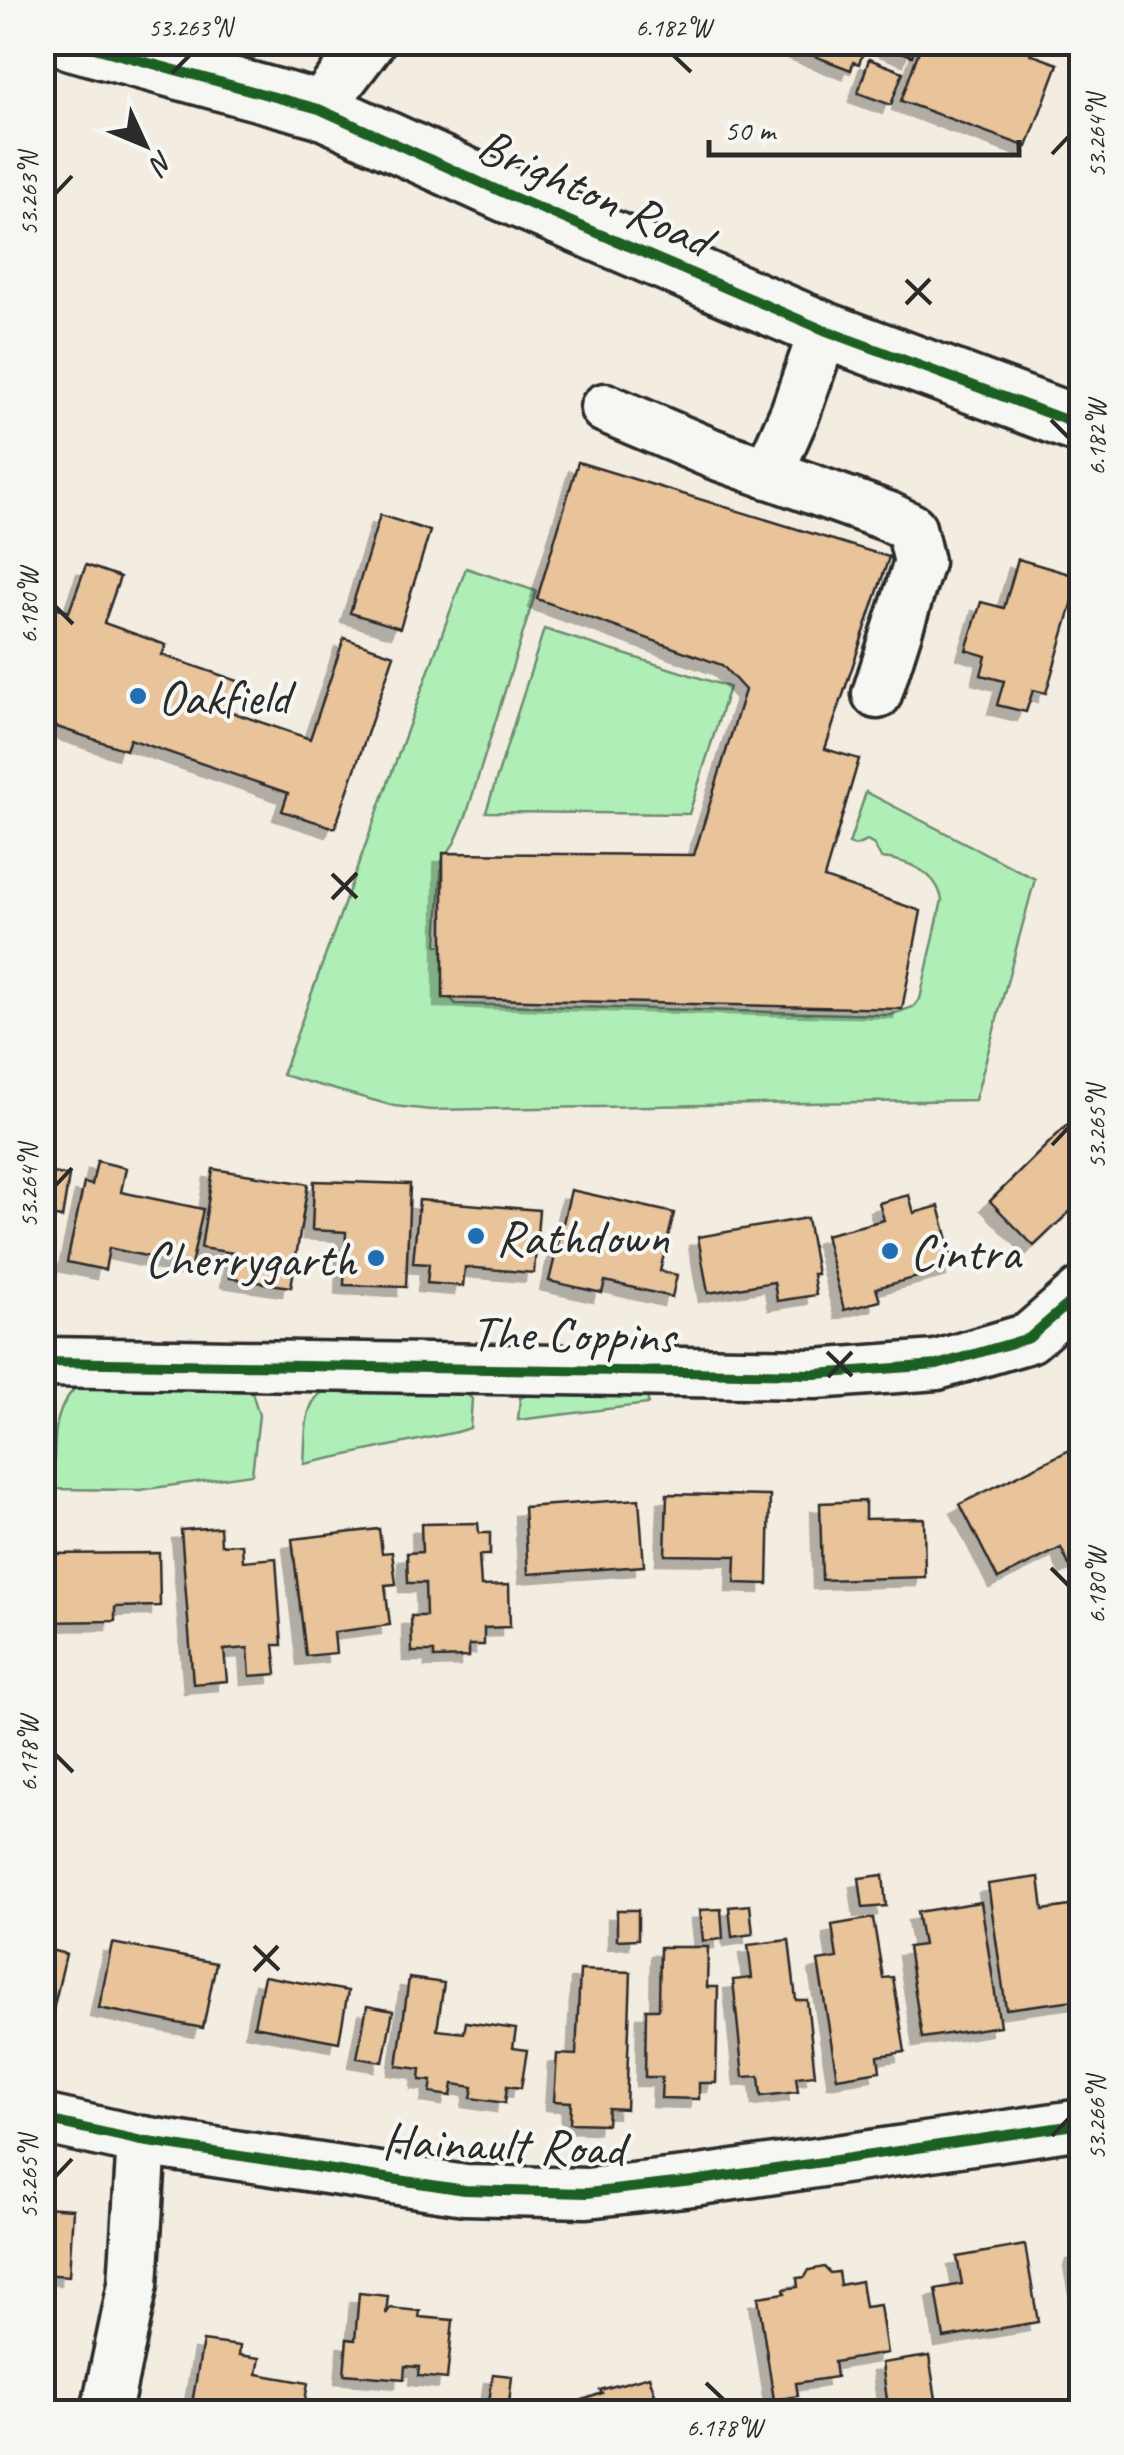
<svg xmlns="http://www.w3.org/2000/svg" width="1124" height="2455" font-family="Caveat,sans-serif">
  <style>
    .green { fill: #afefb7; stroke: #6d8d71; stroke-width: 2.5 }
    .building { fill: #e9c399; stroke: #2b2b2b; stroke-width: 2.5; filter: url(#shadow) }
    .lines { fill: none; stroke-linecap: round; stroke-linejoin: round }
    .street-casing { stroke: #2b2b2b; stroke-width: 55 }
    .secondary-casing { stroke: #2b2b2b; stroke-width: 62 }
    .street { stroke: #f6f6f2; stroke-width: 48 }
    .secondary { stroke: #f6f6f2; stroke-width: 55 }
    .cycleway-casing { stroke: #f6f6f2; stroke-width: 16 }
    .cycleway { stroke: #1b5e20; stroke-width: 10 }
    .ticks { fill: none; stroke: #2b2b2b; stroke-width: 4 }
    .poi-dot { fill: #1f6fb2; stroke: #f6f6f2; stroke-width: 4 }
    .labels { text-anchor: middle; stroke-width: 8; stroke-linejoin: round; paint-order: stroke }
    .street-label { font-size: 50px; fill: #2b2b2b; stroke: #f6f6f2 }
    .poi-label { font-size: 50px; fill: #2b2b2b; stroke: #f6f6f2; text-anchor: start }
    .neatline { fill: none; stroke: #2b2b2b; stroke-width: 4 }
    .ticks-label { font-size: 25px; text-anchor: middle; fill: #2b2b2b }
  </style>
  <defs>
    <filter id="shadow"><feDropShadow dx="-9" dy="9" stdDeviation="0" flood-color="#0004"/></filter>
  </defs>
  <rect width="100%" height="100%" fill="#f3ece0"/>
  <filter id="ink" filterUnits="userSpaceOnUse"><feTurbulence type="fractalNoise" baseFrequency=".01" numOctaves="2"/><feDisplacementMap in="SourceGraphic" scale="20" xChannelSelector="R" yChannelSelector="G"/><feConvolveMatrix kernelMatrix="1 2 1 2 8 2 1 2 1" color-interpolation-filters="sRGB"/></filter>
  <g filter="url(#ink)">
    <g class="green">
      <path d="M466 568 536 591 466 816 455 842 442 861 437 945 446 946 445 993 456 1004 890 1015 913 1007 920 999 942 900C937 872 907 860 881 858L874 845 867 841 855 846 849 844 866 792 1035 879 975 1100 431 1110 394 1106 282 1075Z"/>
      <path d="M544 629 729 687 689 814 486 812Z"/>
      <path d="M81 1383 252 1392 259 1415 252 1474 140 1490 54 1489C55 1452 48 1409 81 1383Z"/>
      <path d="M326 1390 464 1391 472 1399 470 1428 457 1432 304 1464C306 1440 302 1401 326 1390Z"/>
      <path d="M532 1393 648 1398V1404L518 1420 520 1398Z"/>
    </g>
    <g class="building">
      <path d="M778 42H867L859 64 853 62 851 70Z"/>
      <path d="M876 42H917L912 56Z"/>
      <path d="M922 42H1035L1030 54 1058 64 1027 147 901 101Z"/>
      <path d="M869 59 903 72 891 105 858 93Z"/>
      <path d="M578 462 889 557 825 749 859 759 824 878 921 911 902 1009 443 998V853L694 855 745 690 722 665 537 599Z"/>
      <path d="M380 515 430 531 400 628 350 613Z"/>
      <path d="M1018 559 1080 577 1046 693 1033 690 1026 712 997 705 1004 681 981 675 986 656 966 650 981 602 1004 608Z"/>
      <path d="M86 565 120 577 104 623 166 645 162 655 238 681 228 711 310 739 344 638 394 655 335 828 282 811 288 793 130 739 126 750 42 722V602L69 612Z"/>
      <path d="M1069 1123 1082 1136V1200L1034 1246 990 1201Z"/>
      <path d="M97 1161 126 1168 121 1192 203 1209 191 1266 109 1248 105 1270 67 1262 84 1183 92 1185Z"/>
      <path d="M213 1169 308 1184 291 1287 230 1278 234 1253 201 1248Z"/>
      <path d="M42 1171 69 1176 62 1218 43 1215 42 1220Z"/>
      <path d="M314 1181 410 1184 406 1287 344 1285 346 1232 312 1230Z"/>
      <path d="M571 1190 674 1213 660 1271 677 1275 672 1297 605 1281 602 1293 549 1281Z"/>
      <path d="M909 1195 914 1213 939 1206 955 1267 876 1288 880 1301 844 1310 825 1235 884 1220 879 1203Z"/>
      <path d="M419 1200 539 1210 534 1273 465 1267 463 1286 427 1283 429 1264 413 1263Z"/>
      <path d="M807 1218 817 1274H813L816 1295 777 1301 774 1282 708 1293 698 1237Z"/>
      <path d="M1070 1450 1082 1473V1559L1069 1565 1061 1548 998 1579 960 1504Z"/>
      <path d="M667 1494 770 1496 768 1584 735 1583 736 1556 665 1555Z"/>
      <path d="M639 1499 644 1566 528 1574 524 1507Z"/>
      <path d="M865 1501V1519L924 1518 925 1577 822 1580 820 1503Z"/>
      <path d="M478 1523 479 1533H490V1555H479L481 1586 509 1585 510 1627 484 1628V1645H469V1657L434 1658V1652H412L411 1616H426L425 1583H408L407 1553 422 1552 421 1524Z"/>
      <path d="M220 1527 221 1545 242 1544 243 1561 276 1558 282 1645H274L277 1674 250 1676 248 1648 224 1650 227 1681 193 1684 181 1530Z"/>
      <path d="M379 1529 382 1553 392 1552 396 1584 385 1585 390 1625 334 1632 336 1653 306 1656 292 1539Z"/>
      <path d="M159 1553 160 1606 115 1607V1621L42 1622V1554Z"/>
      <path d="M883 1875 886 1906 863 1908 859 1878Z"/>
      <path d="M1039 1877 1043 1910 1076 1905 1082 1946V1999L1006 2009 988 1884Z"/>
      <path d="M981 1902 1000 2026 922 2038 908 1947 923 1945 917 1912Z"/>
      <path d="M750 1905 753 1934 732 1937 729 1907Z"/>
      <path d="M721 1909 723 1939 703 1941 700 1910Z"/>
      <path d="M617 1910H638V1939L617 1940Z"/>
      <path d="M873 1918 883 1978 893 1977 905 2052 878 2056 880 2071 837 2078 818 1961 837 1958 832 1925Z"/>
      <path d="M789 1940 796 2000H807L815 2075 796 2077 798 2092 761 2096 759 2076 743 2077 733 1980 752 1978 748 1945Z"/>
      <path d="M112 1943 216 1963 203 2028 99 2008Z"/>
      <path d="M660 1947H708L707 1987H718L716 2083H699V2099L661 2098 662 2077H645L646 2009H659Z"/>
      <path d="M42 1948 66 1954 51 2019 42 2017Z"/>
      <path d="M580 1970 631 1972 626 2109 608 2108 607 2124 570 2123 571 2102 554 2101 557 2054 576 2055Z"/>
      <path d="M264 1976 348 1991 339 2042 254 2026Z"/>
      <path d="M409 1978 444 1983 437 2030 464 2033 466 2022 516 2029 513 2048 527 2050 521 2088 507 2086 505 2103 471 2098 473 2087 453 2084 451 2096 430 2093 432 2081 420 2080 421 2069 397 2066Z"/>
      <path d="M367 2006 393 2011 383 2062 357 2058Z"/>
      <path d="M42 2207 73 2209 69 2276 42 2274Z"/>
      <path d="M1025 2245 1038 2322 944 2338 936 2289 962 2284 957 2257Z"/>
      <path d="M1082 2250V2308L1073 2258 1075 2251Z"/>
      <path d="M824 2267 830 2273 838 2272 840 2285 861 2281 865 2307 880 2305 887 2353 834 2362 836 2377 796 2383 798 2396 774 2400 758 2297 785 2293 784 2289 798 2287 797 2278 805 2277 809 2270Z"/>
      <path d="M359 2293 388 2296 386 2314 390 2308 420 2311 419 2317 453 2320 447 2379 418 2376 419 2367 405 2366 404 2379 344 2374 347 2339 355 2340Z"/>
      <path d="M203 2341 240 2346 239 2355 260 2358 257 2374 308 2383 303 2412H197L191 2409Z"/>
      <path d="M929 2356 936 2399 888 2407 882 2363Z"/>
      <path d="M493 2374 512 2376 509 2404 489 2402Z"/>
      <path d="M649 2376 661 2412H550L602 2393 600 2390Z"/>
    </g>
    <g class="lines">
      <g class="street-casing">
        <g id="street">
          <path d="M319 109 370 42"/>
          <path d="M605 408 711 453 887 516 911 528 919 562 877 694"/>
          <path d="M768 474 795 413 824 330"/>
          <path d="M42 1362 815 1374 937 1365 1029 1338 1082 1292"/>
          <path d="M42 2119 142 2141 465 2190 587 2193 693 2181 1082 2124"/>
          <path d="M106 2412 133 2284 142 2141"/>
        </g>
      </g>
      <g class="secondary-casing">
        <path id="secondary" d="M72 42 319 109 504 193 824 330 1082 426"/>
      </g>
      <use href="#street" class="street"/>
      <use href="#secondary" class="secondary"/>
      <g class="cycleway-casing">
        <g id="cycleway">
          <path d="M72 42 319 109 504 193 824 330 1082 426"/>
          <path d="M42 1362 815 1374 937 1365 1029 1338 1082 1292"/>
          <path d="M42 2119 142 2141 465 2190 587 2193 693 2181 1082 2124"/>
        </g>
      </g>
      <use href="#cycleway" class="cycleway"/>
    </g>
  </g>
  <path class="ticks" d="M673 55 691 72M172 73 190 55M1052 154 1069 136M55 194 72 176M906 280 931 304M906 304 930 279M1051 420 1069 438M55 606 73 624M332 874 357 898M332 899 357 873M1052 1145 1069 1127M55 1186 72 1168M827 1352 852 1376M828 1377 852 1352M1051 1568 1069 1586M55 1754 73 1772M254 1946 279 1970M254 1971 278 1946M1052 2136 1069 2118M55 2177 72 2159M706 2383 724 2400"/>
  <g class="poi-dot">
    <circle cx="138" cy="696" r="10"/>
    <circle cx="476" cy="1236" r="10"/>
    <circle cx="890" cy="1251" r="10"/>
    <circle cx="376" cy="1258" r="10"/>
  </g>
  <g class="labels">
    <g class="street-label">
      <text transform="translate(595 191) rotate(24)" y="18">Brighton Road</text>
      <text transform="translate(573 1333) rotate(1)" y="18">The Coppins</text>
      <text transform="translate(503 2143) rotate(2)" y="18">Hainault Road</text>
    </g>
    <g class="poi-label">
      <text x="158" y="714">Oakfield</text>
      <text x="496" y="1254">Rathdown</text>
      <text x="910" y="1269">Cintra</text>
      <text x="356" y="1276" text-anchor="end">Cherrygarth</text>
    </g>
  </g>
  <rect width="1124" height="2455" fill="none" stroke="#f6f6f2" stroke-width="110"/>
  <g transform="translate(145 145) rotate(134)" stroke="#f6f6f2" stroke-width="8" paint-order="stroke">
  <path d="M0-8L18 38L0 25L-18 38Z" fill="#2b2b2b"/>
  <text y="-15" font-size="28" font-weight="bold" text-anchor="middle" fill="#2b2b2b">N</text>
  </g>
  <path d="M709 140v15h310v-15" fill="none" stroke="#2b2b2b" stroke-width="5"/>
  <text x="724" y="140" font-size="30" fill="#2b2b2b" stroke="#f6f6f2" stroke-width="8" paint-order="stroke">50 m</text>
  <rect x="55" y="55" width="1014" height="2345" class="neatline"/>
  <g class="ticks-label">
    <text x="190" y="36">53.263°N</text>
    <text x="673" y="36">6.182°W</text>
    <text transform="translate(1096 136) rotate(-90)" y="9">53.264°N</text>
    <text transform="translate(28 194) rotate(-90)" y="9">53.263°N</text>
    <text transform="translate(1096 438) rotate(-90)" y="9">6.182°W</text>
    <text transform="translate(28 606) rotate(-90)" y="9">6.180°W</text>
    <text transform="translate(1096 1127) rotate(-90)" y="9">53.265°N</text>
    <text transform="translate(28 1186) rotate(-90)" y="9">53.264°N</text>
    <text transform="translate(1096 1586) rotate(-90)" y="9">6.180°W</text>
    <text transform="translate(28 1754) rotate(-90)" y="9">6.178°W</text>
    <text transform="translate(1096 2118) rotate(-90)" y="9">53.266°N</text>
    <text transform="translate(28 2177) rotate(-90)" y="9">53.265°N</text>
    <text x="724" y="2436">6.178°W</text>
  </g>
</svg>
